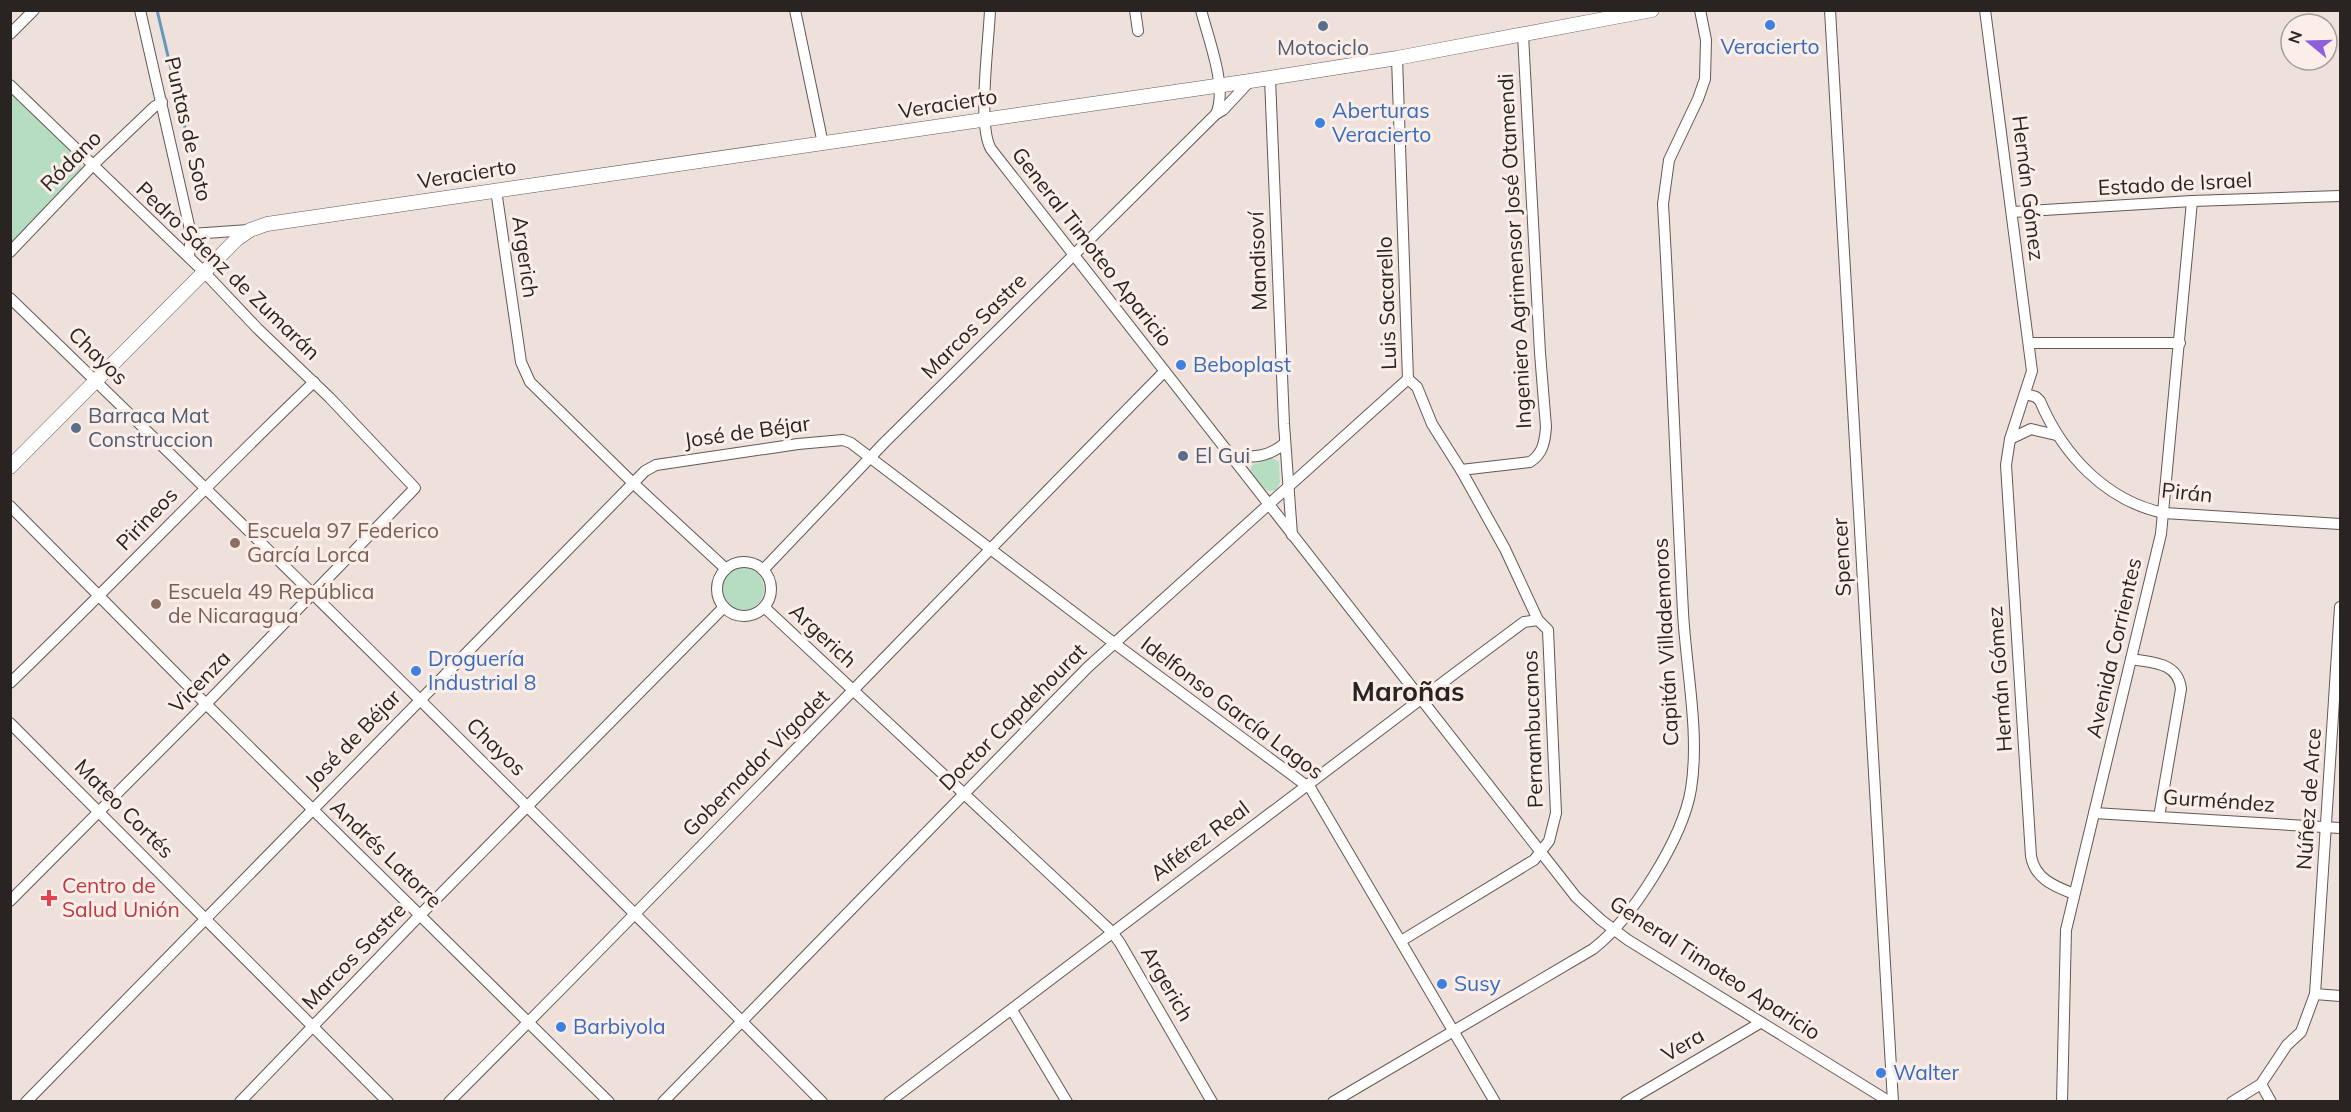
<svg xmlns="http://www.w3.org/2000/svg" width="2351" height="1112" font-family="Mulish,sans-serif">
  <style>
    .green { fill: #b5ddc2 }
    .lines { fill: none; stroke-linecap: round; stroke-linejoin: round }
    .stream { stroke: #6398bc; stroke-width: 3 }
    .street-casing { stroke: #645853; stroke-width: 12 }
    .secondary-casing { stroke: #645853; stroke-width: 15 }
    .street { stroke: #fff; stroke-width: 10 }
    .secondary { stroke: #fff; stroke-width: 14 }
    .shop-dot { fill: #3f7fe0; stroke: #fbede7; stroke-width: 2 }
    .service-dot { fill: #5c6f8a; stroke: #fbede7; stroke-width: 2 }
    .education-dot { fill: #8d6e63; stroke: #fbede7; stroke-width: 2 }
    .health-dot { fill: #e0444e; stroke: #fbede7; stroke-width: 2 }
    .labels { text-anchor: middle; stroke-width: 6; stroke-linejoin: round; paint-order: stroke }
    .shop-label { font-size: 21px; fill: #366cbe; stroke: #fbede7; text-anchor: start }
    .service-label { font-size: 21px; fill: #4e5e75; stroke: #fbede7; text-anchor: start }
    .street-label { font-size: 21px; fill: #292422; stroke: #fbede7 }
    .education-label { font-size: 21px; fill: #785e54; stroke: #fbede7; text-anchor: start }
    .health-label { font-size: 21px; fill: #be3a42; stroke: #fbede7; text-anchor: start }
    .district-label { font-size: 27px; font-weight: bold; fill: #292422; stroke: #fbede7 }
  </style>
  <rect width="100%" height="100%" fill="#eee0da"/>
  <g class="green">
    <path d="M10 90 80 161 82 170 10 246Z"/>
    <path d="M1272 458 1279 462 1280 483 1276 490 1269 491 1262 487 1250 472 1252 465Z"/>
    <circle cx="743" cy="589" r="21"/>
  </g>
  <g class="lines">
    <g class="stream">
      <path d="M157 10 189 144"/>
      <path d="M193 161 201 196"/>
    </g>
    <g class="street-casing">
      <g id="street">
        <path d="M140 10 191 234 189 257"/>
        <path d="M795 10 823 144"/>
        <path d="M990 10C989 41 977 126 991 149L1576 897 1601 920 1628 940 1890 1102"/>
        <path d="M1135 10 1138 31"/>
        <path d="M1201 10C1208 38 1228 88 1216 114"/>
        <path d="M1830 10 1893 1102"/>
        <path d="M1985 10 2032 371 2010 439 2006 465 2031 856C2035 879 2054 886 2074 894"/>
        <path d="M10 34 34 10"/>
        <path d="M1397 58 1408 379"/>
        <path d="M1270 78 1284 424 1292 535"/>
        <path d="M10 85 205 273 257 328 330 398 415 488 206 704 10 901"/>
        <path d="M496 190 521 362 530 382 633 483 726 569"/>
        <path d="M2012 212 2192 201 2340 196"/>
        <path d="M191 234 249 230"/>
        <path d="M10 252 92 166 154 107 162 102"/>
        <path d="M10 298C284 563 554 832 822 1102"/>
        <path d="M2029 343H2180"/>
        <path d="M2026 394 2036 397 2040 401C2063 455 2106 501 2164 513L2340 524"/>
        <path d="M2010 439 2031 429 2056 435"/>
        <path d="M1232 456C1253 458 1269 457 1285 443"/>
        <path d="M1461 470 1530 462C1543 454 1545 441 1546 427L1540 353 1523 35"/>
        <path d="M10 506 206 704 609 1102"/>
        <circle cx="744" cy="589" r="27"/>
        <path d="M763 570 884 443 1216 114 1223 110 1250 81"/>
        <path d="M764 607 1112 932 1120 943 1212 1102"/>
        <path d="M2131 659C2153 663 2178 662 2181 689L2159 817"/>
        <path d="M10 683C113 584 210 481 314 382"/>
        <path d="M10 723 388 1102"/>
        <path d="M2094 813 2340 828"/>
        <path d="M1401 941 1534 860 1549 841 1556 813 1548 630 1538 620 1505 549 1461 470 1432 424 1417 387 1408 379"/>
        <path d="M2315 994 2340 996"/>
        <path d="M1012 1010 1067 1102"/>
        <path d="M2261 1084 2271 1102"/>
        <path d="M26 1102 645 471 656 465 798 444 843 440 851 443 1114 643 1311 789 1495 1102"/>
        <path d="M240 1102 421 914 724 607"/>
        <path d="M449 1102C690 861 925 614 1164 372"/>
        <path d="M663 1102 1088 667 1408 379"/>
        <path d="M889 1102 1458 671 1524 622 1538 620"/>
        <path d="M1333 1102 1593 949C1632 919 1683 838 1691 789 1700 733 1686 669 1683 612 1676 476 1671 340 1663 204L1669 160 1698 99 1705 79 1706 40 1700 10"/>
        <path d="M1626 1102 1760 1023"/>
        <path d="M2062 1102 2066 930 2161 534 2192 201"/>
        <path d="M2232 1102 2261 1084 2287 1045 2301 1032 2315 994 2340 607"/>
      </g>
    </g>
    <g class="secondary-casing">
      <path id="secondary" d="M10 467 237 239 250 230 267 224 1250 81 1397 58 1652 10"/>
    </g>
    <use href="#street" class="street"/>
    <use href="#secondary" class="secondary"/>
  </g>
  <g class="shop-dot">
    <circle cx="1770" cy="25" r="6"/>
    <circle cx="1320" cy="123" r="6"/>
    <circle cx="1181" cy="365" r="6"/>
    <circle cx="416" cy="671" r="6"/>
    <circle cx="1442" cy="984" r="6"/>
    <circle cx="561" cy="1027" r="6"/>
    <circle cx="1881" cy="1073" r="6"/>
  </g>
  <g class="service-dot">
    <circle cx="1323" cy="26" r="6"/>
    <circle cx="76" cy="428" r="6"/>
    <circle cx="1183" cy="456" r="6"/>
  </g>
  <g class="education-dot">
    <circle cx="235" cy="543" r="6"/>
    <circle cx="156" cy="604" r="6"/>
  </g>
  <path class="health-dot" d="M46 889h6v6h6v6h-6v6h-6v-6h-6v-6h6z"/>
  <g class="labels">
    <g class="shop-label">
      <text x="1770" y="54" text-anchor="middle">Veracierto</text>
      <text x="1332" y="118">Aberturas<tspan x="1332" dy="24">Veracierto</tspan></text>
      <text x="1193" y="372">Beboplast</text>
      <text x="428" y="666">Droguería<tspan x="428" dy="24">Industrial 8</tspan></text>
      <text x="1454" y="991">Susy</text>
      <text x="573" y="1034">Barbiyola</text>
      <text x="1893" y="1080">Walter</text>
    </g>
    <g class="service-label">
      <text x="1323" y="55" text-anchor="middle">Motociclo</text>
      <text x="88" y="423">Barraca Mat<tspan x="88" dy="24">Construccion</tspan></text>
      <text x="1195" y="463">El Gui</text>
    </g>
    <g class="street-label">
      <text transform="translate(948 104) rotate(-9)" y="7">Veracierto</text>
      <text transform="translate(188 129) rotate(77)" y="7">Puntas de Soto</text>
      <text transform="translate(71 161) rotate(-45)" y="7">Ródano</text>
      <text transform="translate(467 174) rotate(-9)" y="7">Veracierto</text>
      <text transform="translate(2175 184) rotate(-3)" y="7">Estado de Israel</text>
      <text transform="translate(2028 188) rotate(83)" y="7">Hernán Gómez</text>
      <text transform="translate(1092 247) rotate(52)" y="7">General Timoteo Aparicio</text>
      <text transform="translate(1515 251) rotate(-93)" y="7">Ingeniero Agrimensor José Otamendi</text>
      <text transform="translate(525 257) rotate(82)" y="7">Argerich</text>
      <text transform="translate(1258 261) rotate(-92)" y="7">Mandisoví</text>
      <text transform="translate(228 271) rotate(44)" y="7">Pedro Sáenz de Zumarán</text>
      <text transform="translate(1387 303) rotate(-92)" y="7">Luis Sacarello</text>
      <text transform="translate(974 326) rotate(-45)" y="7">Marcos Sastre</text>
      <text transform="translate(98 356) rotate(44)" y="7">Chayos</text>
      <text transform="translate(747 432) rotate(-8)" y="7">José de Béjar</text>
      <text transform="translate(2187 493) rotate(6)" y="7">Pirán</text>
      <text transform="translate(147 519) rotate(-46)" y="7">Pirineos</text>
      <text transform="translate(1842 557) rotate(-93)" y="7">Spencer</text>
      <text transform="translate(823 636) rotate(43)" y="7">Argerich</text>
      <text transform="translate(1666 642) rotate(-93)" y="7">Capitán Villademoros</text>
      <text transform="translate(2114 648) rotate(-77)" y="7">Avenida Corrientes</text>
      <text transform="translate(2000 679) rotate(-94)" y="7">Hernán Gómez</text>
      <text transform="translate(200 682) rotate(-46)" y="7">Vicenza</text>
      <text transform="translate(1232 708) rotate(37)" y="7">Idelfonso García Lagos</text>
      <text transform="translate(1013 717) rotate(-45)" y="7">Doctor Capdehourat</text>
      <text transform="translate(1533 729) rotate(-92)" y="7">Pernambucanos</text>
      <text transform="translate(353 739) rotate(-46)" y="7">José de Béjar</text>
      <text transform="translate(496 747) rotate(44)" y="7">Chayos</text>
      <text transform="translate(756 763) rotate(-45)" y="7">Gobernador Vigodet</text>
      <text transform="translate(2309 799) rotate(-86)" y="7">Núñez de Arce</text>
      <text transform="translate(2219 801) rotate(4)" y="7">Gurméndez</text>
      <text transform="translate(124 809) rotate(45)" y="7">Mateo Cortés</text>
      <text transform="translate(1200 841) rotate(-37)" y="7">Alférez Real</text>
      <text transform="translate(386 854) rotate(44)" y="7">Andrés Latorre</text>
      <text transform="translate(354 956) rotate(-46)" y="7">Marcos Sastre</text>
      <text transform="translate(1715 968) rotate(33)" y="7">General Timoteo Aparicio</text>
      <text transform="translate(1167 984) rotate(60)" y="7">Argerich</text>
      <text transform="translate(1683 1045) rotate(-30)" y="7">Vera</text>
    </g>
    <g class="education-label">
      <text x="247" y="538">Escuela 97 Federico<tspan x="247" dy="24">García Lorca</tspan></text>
      <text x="168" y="599">Escuela 49 República<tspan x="168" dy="24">de Nicaragua</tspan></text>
    </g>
    <g class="health-label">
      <text x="62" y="893">Centro de<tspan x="62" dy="24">Salud Unión</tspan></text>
    </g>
    <g class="district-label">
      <text x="1408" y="701">Maroñas</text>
    </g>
  </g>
  <rect width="2351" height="1112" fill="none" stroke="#292422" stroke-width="24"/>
  <g transform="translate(2309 42) rotate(289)"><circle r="28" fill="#fbede7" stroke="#a79d98" stroke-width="1.5"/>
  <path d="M0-4.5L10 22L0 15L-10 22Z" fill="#8f60da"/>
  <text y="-9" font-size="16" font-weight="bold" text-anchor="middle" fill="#292422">N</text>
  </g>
</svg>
